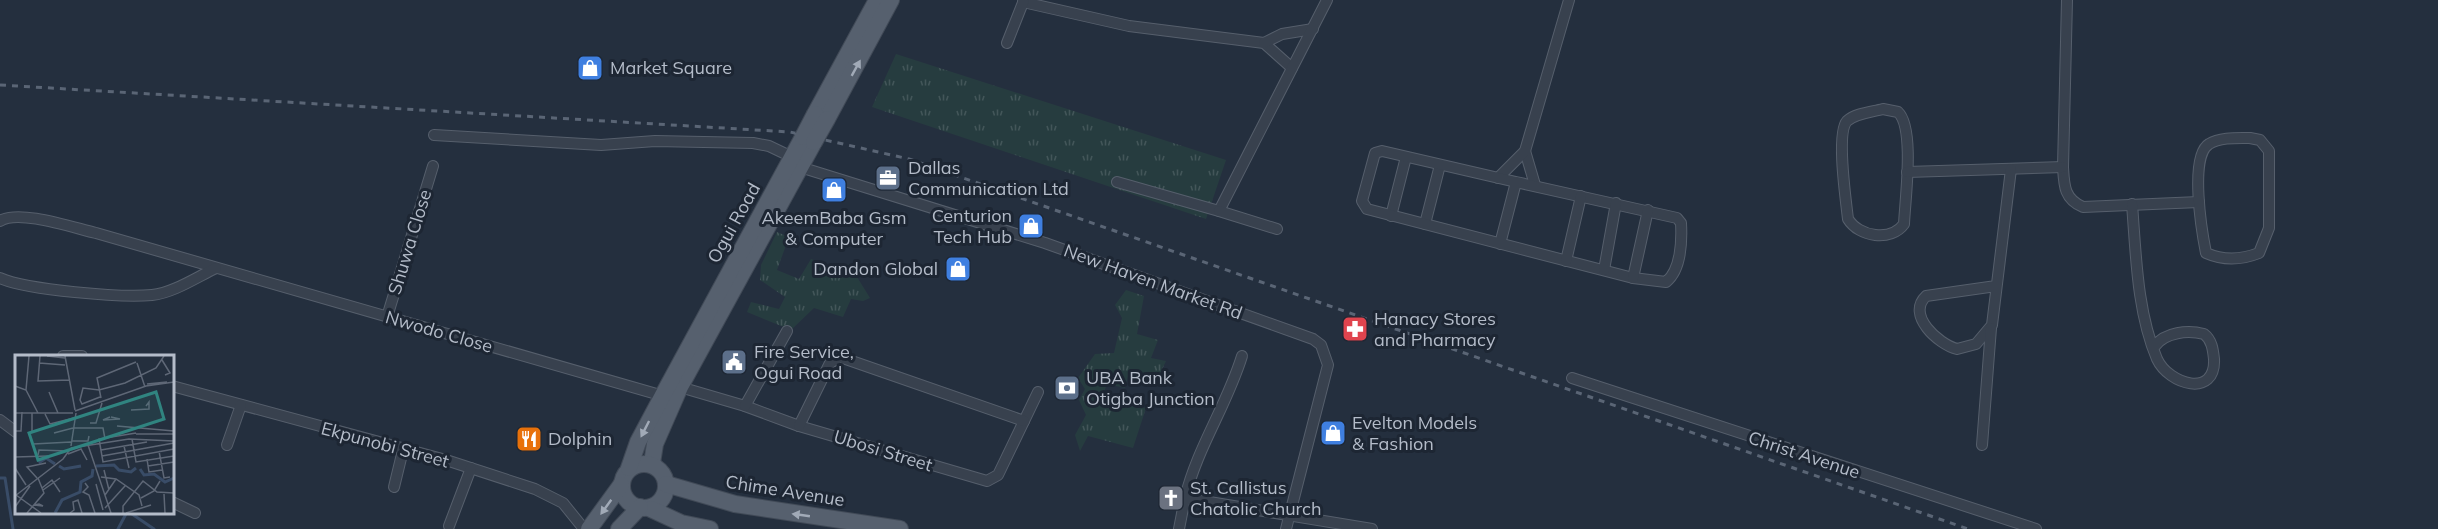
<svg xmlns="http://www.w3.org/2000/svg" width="2438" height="529" font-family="Mulish,sans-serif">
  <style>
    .grass { fill: url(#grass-tufts) }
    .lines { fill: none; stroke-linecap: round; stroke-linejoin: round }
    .stream { stroke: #394c67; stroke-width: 3 }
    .street-casing { stroke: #565f6c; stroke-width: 12 }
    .primary-casing { stroke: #414a57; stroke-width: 18 }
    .street { stroke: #38414e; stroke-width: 10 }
    .primary { stroke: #56606e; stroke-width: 16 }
    .rail { stroke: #5a6575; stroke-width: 3; stroke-dasharray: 6 6; stroke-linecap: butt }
    .primary-bridge-casing { stroke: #414a57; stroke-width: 18; stroke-linecap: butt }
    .primary-bridge { stroke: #56606e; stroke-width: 16 }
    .oneway { fill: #a1aab7 }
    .labels { text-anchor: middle; stroke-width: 6; stroke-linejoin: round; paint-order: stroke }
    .poi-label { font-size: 18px; fill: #b4bcc9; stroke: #1d2633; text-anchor: start }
    .street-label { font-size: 18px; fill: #b4bcc9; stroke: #1d2633 }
    .inset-river { fill: none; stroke: #394c67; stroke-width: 3 }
    .inset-road { fill: none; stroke: #5e6776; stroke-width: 1.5 }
    .view { fill: #308480; fill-opacity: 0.15; stroke: #308480; stroke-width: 3 }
    .inset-edge { fill: none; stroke: #b4bcc9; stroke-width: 3 }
  </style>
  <defs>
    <pattern id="grass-tufts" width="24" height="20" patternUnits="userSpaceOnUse" patternTransform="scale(1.5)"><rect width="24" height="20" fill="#263c3f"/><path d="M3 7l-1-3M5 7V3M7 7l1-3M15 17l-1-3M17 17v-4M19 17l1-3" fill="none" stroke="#435659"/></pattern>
  </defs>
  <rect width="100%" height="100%" fill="#242f3e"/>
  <g class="grass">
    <path d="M896 54 1226 160 1206 219 872 107Z"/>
    <path d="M777 232 789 237 777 270 799 279 811 259 836 268 849 264 870 298 863 301 851 299 843 317 814 308 791 330 747 312 751 302 779 309 785 297 760 280 761 265Z"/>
    <path d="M1126 290 1144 296 1137 334 1158 340 1151 358 1166 361 1155 384 1128 376 1125 388 1107 384 1103 395 1146 408 1133 448 1088 436 1080 451 1075 435 1086 415 1079 400 1085 389 1078 378 1095 354 1114 353 1122 318 1115 305Z"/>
  </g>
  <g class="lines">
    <g class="stream">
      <path d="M0 478H5L13 529"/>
      <path d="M129 512 154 529"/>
      <path d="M118 529 127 512"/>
    </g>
    <g class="street-casing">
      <g id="street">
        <path d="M2067 0 2063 167C2064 185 2064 199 2083 207L2199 202"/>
        <path d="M1023 2 1129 26 1264 43 1292 68"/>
        <path d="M1007 43 1024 0"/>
        <path d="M1264 43 1282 34 1313 29"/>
        <path d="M1883 109 1898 112C1915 128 1905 200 1904 224 1891 242 1859 237 1848 219 1846 201 1836 133 1847 121 1856 113 1872 112 1883 109Z"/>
        <path d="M434 135 601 145 655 141 753 143 769 146 792 157"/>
        <path d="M2250 138 2260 140 2269 151V228L2259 253C2241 260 2224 261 2206 253 2202 233 2189 156 2209 144 2220 137 2237 138 2250 138Z"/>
        <path d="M1525 151 1535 185"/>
        <path d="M800 167 1045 243 1313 339 1321 345 1328 365 1286 529"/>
        <path d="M1907 172 2063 167"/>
        <path d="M1498 178 1525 151 1569 0"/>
        <path d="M1117 182 1219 211 1327 0"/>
        <path d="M2132 204C2136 255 2137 312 2157 359 2169 385 2216 398 2214 359 2213 350 2212 340 2204 334 2188 330 2165 332 2155 346"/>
        <path d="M1219 211 1277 229"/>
        <path d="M1391 216 1406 157"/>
        <path d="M0 221C19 209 74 228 96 233L667 397"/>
        <path d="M1425 224 1440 165"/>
        <path d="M1500 244 1516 182 1382 151 1375 153 1362 201 1367 209 1633 278 1666 282C1681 270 1682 241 1681 223L1677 218 1516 182"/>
        <path d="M1566 261 1581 196"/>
        <path d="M1604 270 1616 203"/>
        <path d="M0 278C27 290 122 298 152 295 173 293 197 277 216 268"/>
        <path d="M1633 278 1648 210"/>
        <path d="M1996 286 1926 296C1906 315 1938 344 1957 349L1976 344 1992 325 2011 169"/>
        <path d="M387 317 433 166"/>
        <path d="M63 356H82"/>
        <path d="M1572 378 2036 529"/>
        <path d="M172 386 446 460 535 489 563 503 584 529"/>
        <path d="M680 387 745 406 799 426 987 481 998 475 1038 392"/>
        <path d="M745 406 787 331"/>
        <path d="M0 420 16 432"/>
        <path d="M799 426 830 363 840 357 1024 421"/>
        <path d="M227 445 241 405"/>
        <path d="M1982 445 1991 328"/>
        <path d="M394 487 403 450"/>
        <path d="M1185 498C1197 448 1227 405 1242 356"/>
        <path d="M172 502 195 513"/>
        <path d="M449 526 471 468"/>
        <path d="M1179 529 1185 498 1372 529"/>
      </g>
    </g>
    <g class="primary-casing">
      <g id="primary">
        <path d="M815 114 877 0"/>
        <path d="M827 119 891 0"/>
        <path d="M652 463 655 444 680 387 814 142"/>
        <circle cx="644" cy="486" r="22"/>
        <path d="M629 468 638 442 663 395 803 137"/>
        <path d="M666 484 735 504 900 529"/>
        <path d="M651 509 681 523 710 529"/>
        <path d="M589 529 621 485"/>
        <path d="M619 529 640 507"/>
      </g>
    </g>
    <use href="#street" class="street"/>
    <use href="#primary" class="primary"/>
    <path class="rail" d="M0 85 790 132 909 159 1968 529"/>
    <g class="primary-bridge-casing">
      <g id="primary-bridge">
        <path d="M803 137 815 114"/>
        <path d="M814 142 827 119"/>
      </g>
    </g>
    <use href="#primary-bridge" class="primary-bridge"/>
  </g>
  <defs><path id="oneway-solid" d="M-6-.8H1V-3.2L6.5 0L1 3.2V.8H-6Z" transform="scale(1.5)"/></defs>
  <g class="oneway">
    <use href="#oneway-solid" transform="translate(856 68) rotate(-61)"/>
    <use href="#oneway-solid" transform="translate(645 429) rotate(117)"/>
    <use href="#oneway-solid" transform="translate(606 507) rotate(126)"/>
    <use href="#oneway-solid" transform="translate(801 515) rotate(-172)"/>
  </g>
  <defs>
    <g id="shop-square" transform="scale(1.35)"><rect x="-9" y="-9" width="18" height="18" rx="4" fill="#3f7fe0" stroke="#1d2633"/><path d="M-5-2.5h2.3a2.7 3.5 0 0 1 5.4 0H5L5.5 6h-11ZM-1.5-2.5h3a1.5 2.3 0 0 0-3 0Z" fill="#fff"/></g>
    <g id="office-square" transform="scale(1.35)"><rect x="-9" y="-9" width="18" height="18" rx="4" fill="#5c6f8a" stroke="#1d2633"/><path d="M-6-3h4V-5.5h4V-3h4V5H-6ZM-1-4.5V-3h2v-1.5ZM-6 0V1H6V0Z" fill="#fff"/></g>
    <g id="pharmacy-square" transform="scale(1.35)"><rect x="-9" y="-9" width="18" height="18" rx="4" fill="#e0444e" stroke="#1d2633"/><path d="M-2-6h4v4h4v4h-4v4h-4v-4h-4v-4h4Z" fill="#fff"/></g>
    <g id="civic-square" transform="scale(1.35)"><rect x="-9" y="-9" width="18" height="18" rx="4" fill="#5c6f8a" stroke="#1d2633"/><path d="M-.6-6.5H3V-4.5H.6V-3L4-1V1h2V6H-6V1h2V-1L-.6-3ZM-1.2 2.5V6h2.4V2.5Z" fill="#fff"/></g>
    <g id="bank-square" transform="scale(1.35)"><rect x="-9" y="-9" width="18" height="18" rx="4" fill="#5c6f8a" stroke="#1d2633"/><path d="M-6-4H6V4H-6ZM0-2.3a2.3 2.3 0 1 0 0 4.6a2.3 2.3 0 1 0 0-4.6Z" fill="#fff"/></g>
    <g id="restaurant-square" transform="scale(1.35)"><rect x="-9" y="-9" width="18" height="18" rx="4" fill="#e8710a" stroke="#1d2633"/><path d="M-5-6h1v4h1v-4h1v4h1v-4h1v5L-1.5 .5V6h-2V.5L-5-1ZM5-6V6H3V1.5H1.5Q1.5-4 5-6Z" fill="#fff"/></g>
    <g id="church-square" transform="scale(1.35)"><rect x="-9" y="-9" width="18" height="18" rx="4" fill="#6b7280" stroke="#1d2633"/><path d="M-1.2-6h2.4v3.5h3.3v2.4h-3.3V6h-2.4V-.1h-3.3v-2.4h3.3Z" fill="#fff"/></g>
  </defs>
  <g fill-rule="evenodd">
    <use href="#shop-square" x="590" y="68"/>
    <use href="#office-square" x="888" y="178"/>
    <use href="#shop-square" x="834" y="190"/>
    <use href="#shop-square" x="1031" y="226"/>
    <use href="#shop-square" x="958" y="269"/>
    <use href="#pharmacy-square" x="1355" y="329"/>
    <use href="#civic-square" x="734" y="362"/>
    <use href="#bank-square" x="1067" y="388"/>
    <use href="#shop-square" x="1333" y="433"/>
    <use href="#restaurant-square" x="529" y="439"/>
    <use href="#church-square" x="1171" y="498"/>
  </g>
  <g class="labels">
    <g class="poi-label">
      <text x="610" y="74">Market Square</text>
      <text x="908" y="174">Dallas<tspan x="908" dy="21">Communication Ltd</tspan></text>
      <text x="1012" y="222" text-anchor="end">Centurion<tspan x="1012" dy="21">Tech Hub</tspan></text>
      <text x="834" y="224" text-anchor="middle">AkeemBaba Gsm<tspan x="834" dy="21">&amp; Computer</tspan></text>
      <text x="938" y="275" text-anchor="end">Dandon Global</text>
      <text x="1374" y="325">Hanacy Stores<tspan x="1374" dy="21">and Pharmacy</tspan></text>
      <text x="754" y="358">Fire Service,<tspan x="754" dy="21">Ogui Road</tspan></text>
      <text x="1086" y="384">UBA Bank<tspan x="1086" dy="21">Otigba Junction</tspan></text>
      <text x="1352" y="429">Evelton Models<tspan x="1352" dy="21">&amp; Fashion</tspan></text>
      <text x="548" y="445">Dolphin</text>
      <text x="1190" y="494">St. Callistus<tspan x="1190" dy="21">Chatolic Church</tspan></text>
    </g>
    <g class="street-label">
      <text transform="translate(734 223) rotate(-61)" y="6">Ogui Road</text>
      <text transform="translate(410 242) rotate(-73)" y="6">Shuwa Close</text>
      <text transform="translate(1153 282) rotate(20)" y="6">New Haven Market Rd</text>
      <text transform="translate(439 332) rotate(16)" y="6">Nwodo Close</text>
      <text transform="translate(385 445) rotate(15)" y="6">Ekpunobi Street</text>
      <text transform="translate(883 451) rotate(17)" y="6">Ubosi Street</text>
      <text transform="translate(1804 455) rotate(18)" y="6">Christ Avenue</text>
      <text transform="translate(785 491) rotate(9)" y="6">Chime Avenue</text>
    </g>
  </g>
  <g transform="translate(15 355)">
    <rect width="159" height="159" fill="#242f3e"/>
    <path class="inset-river" d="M23 103 25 107 31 103 40 109M44 111 49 114 66 111M81 111 99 110 104 115 116 117 121 113M125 114 129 120 139 119 150 127 159 123M40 158 47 145 65 137 66 127 77 121 78 114"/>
    <path class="inset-road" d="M25 1 23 26 55 25M32 1 50 3M50 1 60 55M147 5 155 18 150 20M24 8 50 10M122 8 130 32M132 29 152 27M0 31 11 35 23 58M11 35 14 1M34 37 43 58M85 42 67 49 65 45 68 33 84 35 110 28 141 13 149 1M86 43 82 23 121 7M116 55 134 54V47L131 51M60 56 131 31 159 27M0 58H58M30 59 35 69 59 63M95 62 88 65 105 64 96 62M75 68H81L87 48M102 71 159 76M59 73H88L90 84M0 76H6L7 57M17 77V58M39 78 58 73M121 78 84 84 88 107 159 94M121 79H159M117 84 121 107 159 101M57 86H73L74 81M18 89 56 87M73 90 96 158M56 91 61 58M109 91 114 113M56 93 114 84 159 86M86 95 132 87M144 96 149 123 155 122M53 99 66 94 72 105M23 100 24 95 53 96M87 101 159 88M0 102 33 101M132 104 134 117 147 115M133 111 159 107M0 113 11 130M89 115 94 135M86 122 101 124 124 140 127 151M22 123 12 112 31 108M70 128 73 132 68 137 74 140 80 158M81 129 88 155M27 133 37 125 45 137M28 135 45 123M149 139 150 158M1 140 26 158M90 140 101 124M0 141 48 104 56 93M126 143 139 136 145 126M19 150 24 149 28 151 19 150M0 152 15 131M90 153 110 131M12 158 29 138 23 123M55 158 59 155 58 147 63 145 67 158M108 158V151L128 126 142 137 159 138M111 158 136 150"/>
    <path class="view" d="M141 37 149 64 23 105 14 78Z"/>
    <rect width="159" height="159" class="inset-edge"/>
  </g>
</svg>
